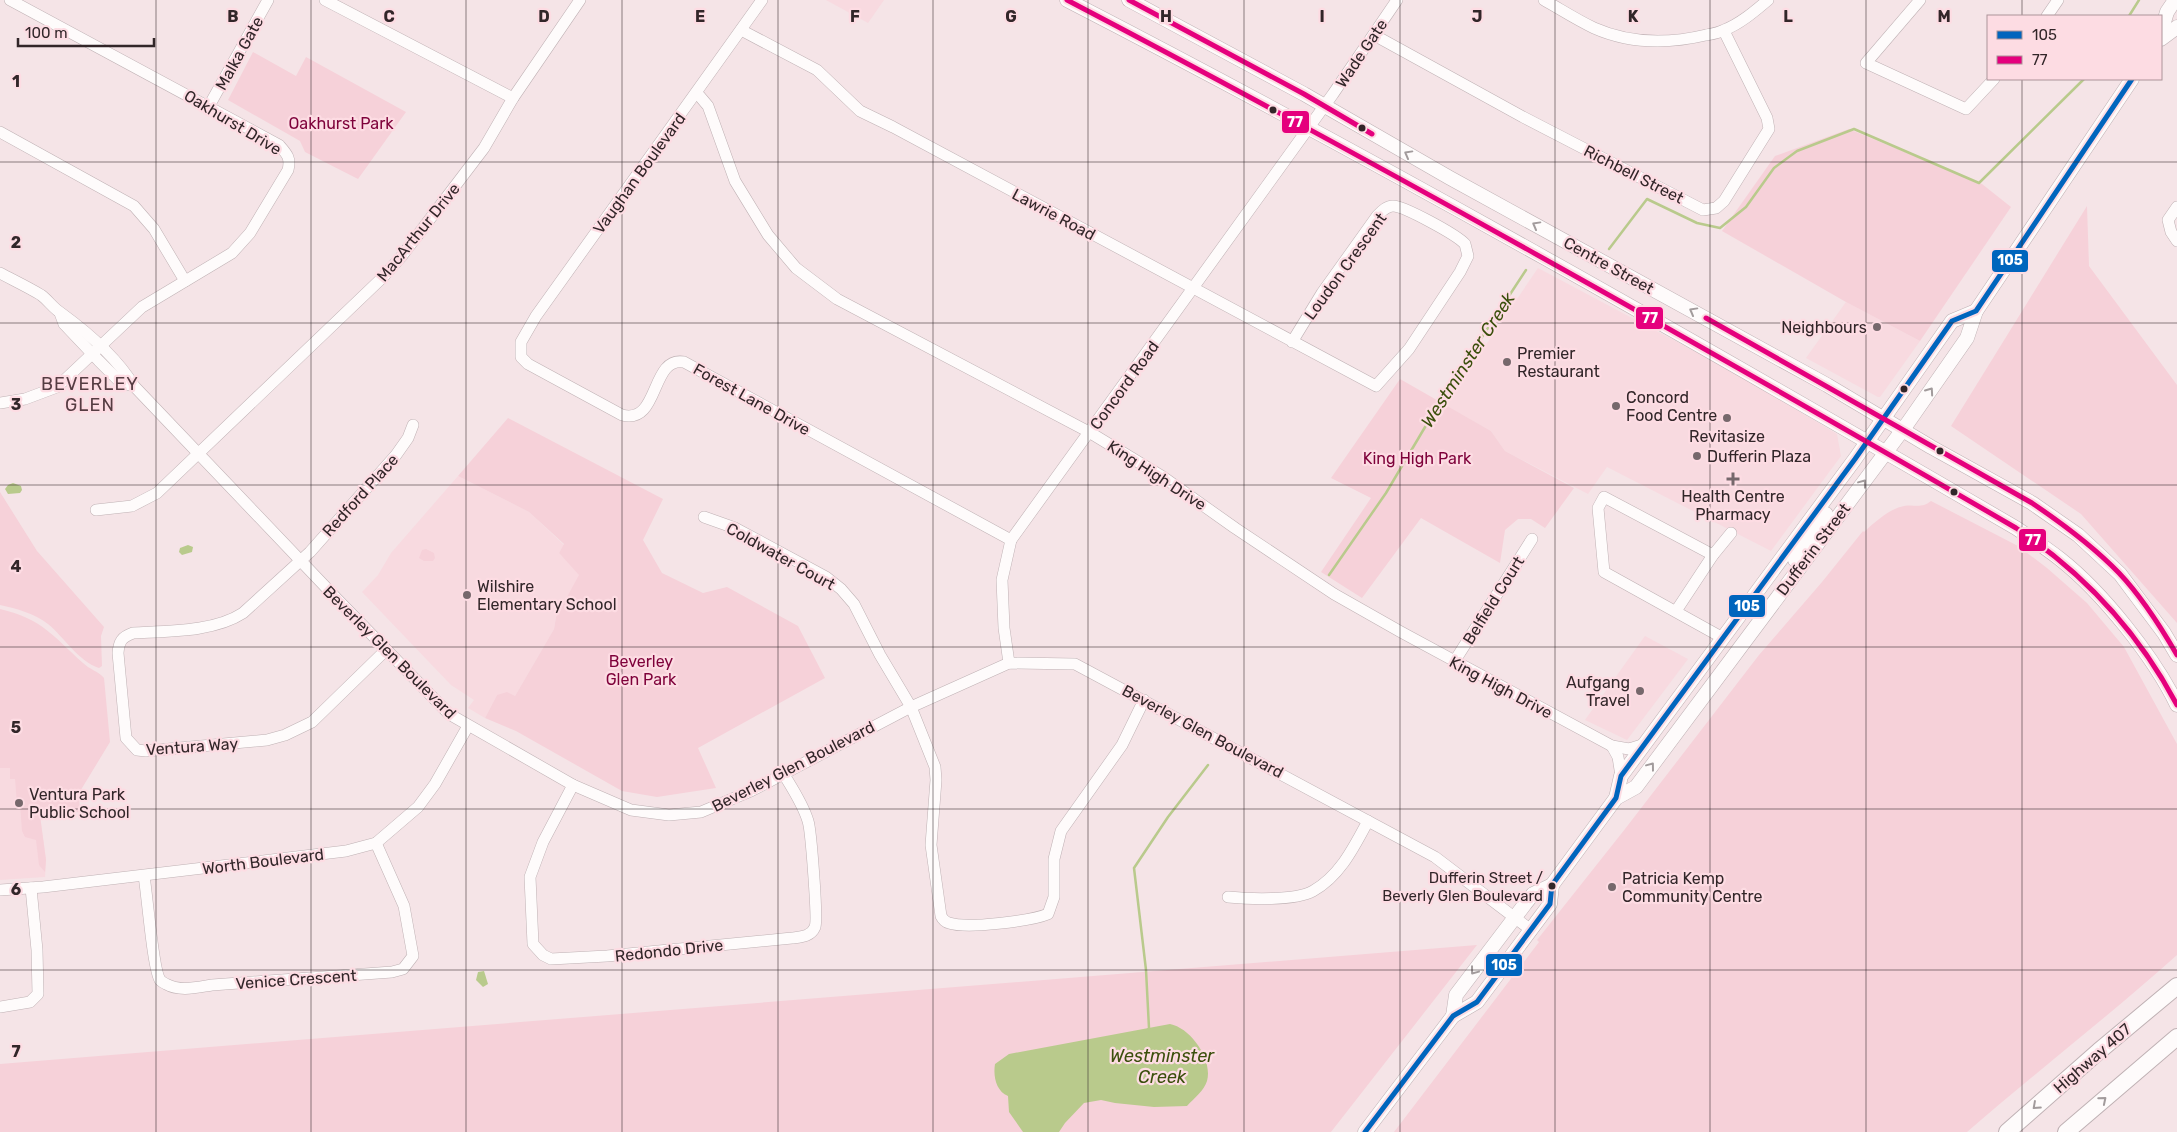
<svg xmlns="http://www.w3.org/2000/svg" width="2177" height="1132" font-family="Rubik,sans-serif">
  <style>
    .built { fill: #f8dae0 }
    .green { fill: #f6d1d9 }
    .water { fill: #b9ca8c }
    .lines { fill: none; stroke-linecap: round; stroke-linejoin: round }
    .stream { stroke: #b9ca8c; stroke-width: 2.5 }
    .minor-casing { stroke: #bfb1b4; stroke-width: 12 }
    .major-casing { stroke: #bfb1b4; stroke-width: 15 }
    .highway-casing { stroke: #bfb1b4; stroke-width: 18 }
    .minor { stroke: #fefbfb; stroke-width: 11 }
    .major { stroke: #fefbfb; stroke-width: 14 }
    .highway { stroke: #fefbfb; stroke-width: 16 }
    .bus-1-casing { stroke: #fddce3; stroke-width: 9 }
    .bus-2-casing { stroke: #fddce3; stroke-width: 9 }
    .bus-1 { stroke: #0065bd; stroke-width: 5 }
    .bus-2 { stroke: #e5007d; stroke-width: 5 }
    .oneway { stroke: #a29b9c }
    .grid { fill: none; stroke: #322629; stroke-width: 1; stroke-opacity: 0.55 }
    .bus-dot { fill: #322629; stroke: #fddce3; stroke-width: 2 }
    .poi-dot { fill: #76686c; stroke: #fddce3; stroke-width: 2 }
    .labels { text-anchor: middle; stroke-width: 4.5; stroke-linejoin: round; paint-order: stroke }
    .bus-label { font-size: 15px; fill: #322629; stroke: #fddce3; text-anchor: end }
    .street-label { font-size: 16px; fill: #322629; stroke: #fddce3 }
    .park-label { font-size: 16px; fill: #7e013a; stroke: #fddce3 }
    .poi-label { font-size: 16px; fill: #322629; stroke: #fddce3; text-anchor: start }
    .water-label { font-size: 18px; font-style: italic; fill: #3b4f0c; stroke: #fddce3 }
    .neighbourhood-label { font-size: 18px; letter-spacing: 1px; fill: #553c42; stroke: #fddce3 }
    .grid-label { font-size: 16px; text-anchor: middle; font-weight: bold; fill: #322629; stroke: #fddce3; stroke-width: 4.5; stroke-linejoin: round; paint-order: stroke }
    .line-badge { stroke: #fddce3; stroke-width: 2 }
    .badge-label { font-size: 14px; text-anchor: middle; font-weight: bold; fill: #fff }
  </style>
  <rect width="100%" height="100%" fill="#f5e4e7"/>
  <g class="built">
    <path d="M826 0H884L868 23Z"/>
    <path d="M1538 268 1728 369 1837 434 1841 456 1771 551 1607 467 1588 494 1505 451 1491 431 1445 405Z"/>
    <path d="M1846 302 1920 341 1880 397H1878L1806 358Z"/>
    <path d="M458 476 529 512 564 545 559 553 580 575 556 617 554 629 515 696 497 695 485 718 468 708 474 700 451 685 362 592 378 575 391 553Z"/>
    <path d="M1645 636 1688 659 1627 740 1585 720Z"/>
    <path d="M0 743 29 759 40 816 46 860 45 877 0 880Z"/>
  </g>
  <g class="green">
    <path d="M253 52 296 76 306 57 406 112 358 179 305 152 300 141 228 100Z"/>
    <path d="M1849 129 1982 184 2011 207 1920 341 1846 302 1722 231 1775 156Z"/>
    <path d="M2087 206 2089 266 2177 385V623L2081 514 1951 426Z"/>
    <path d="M1400 379 1491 431 1505 451 1574 488 1545 528 1531 519H1518L1505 530 1500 563 1421 518 1362 598 1321 572 1371 498 1331 478Z"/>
    <path d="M508 418 663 499 643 540 662 573 703 593 727 587 798 626 825 678 698 748 716 788 657 797 622 791 516 731 485 718 497 695 507 692 515 696 554 629 556 617 579 575 559 553 564 544 529 512 458 476Z"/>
    <path d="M0 492 37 551 104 627 101 636 102 666 99 668C78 661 64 637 48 624 34 613 17 609 0 605Z"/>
    <path d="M1931 501 2018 546 2047 568 2087 603 2124 647 2177 744V955C2109 1016 2036 1072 1967 1132H1394L1539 942 1537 940 1625 829 1759 655 1822 582 1863 531 1864 532C1875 522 1889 509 1904 506 1915 504 1921 509 1931 501Z"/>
    <path d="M426 549 434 553 435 558 433 561H424L419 558 422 550Z"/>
    <path d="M0 609C42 619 52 635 83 663 89 669 98 671 104 678L110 742 79 793 80 812 40 816 46 860 45 872 39 865 36 840 25 837 22 831 20 804H17L15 779H10V768H0Z"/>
    <path d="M1477 945 1331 1132H0V1064Z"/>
  </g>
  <g class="water">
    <path d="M13 483 21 486 22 490 20 493 8 494 5 489 8 485Z"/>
    <path d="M188 545 193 547 192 552 182 555 179 552 180 548Z"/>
    <path d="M484 971 488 984 483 987 476 980 478 972Z"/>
    <path d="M1170 1024C1191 1028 1213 1060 1207 1081 1204 1091 1194 1098 1187 1106L1154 1107 1115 1103 1101 1100 1084 1103 1065 1123 1059 1132H1023L1009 1112 1008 1096C996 1091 993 1076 995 1064L1009 1054Z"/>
  </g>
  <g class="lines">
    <g class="stream">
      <path d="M2129 16 2139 0"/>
      <path d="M1609 249 1647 199 1697 223 1720 228 1746 207 1774 168 1797 151 1854 129 1979 183 2084 79"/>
      <path d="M1329 575 1386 493 1444 395 1526 270"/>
      <path d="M1147 1031 1149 1028 1146 970 1134 868 1168 817 1208 765"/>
    </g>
    <g class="minor-casing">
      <g id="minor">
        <path d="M325 0 513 98"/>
        <path d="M762 0 536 316 521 342V357L528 364 622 415C660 425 650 356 684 362L1011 540"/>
        <path d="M1544 0C1560 9 1577 20 1594 28 1630 44 1668 44 1706 35 1712 34 1719 33 1724 30 1740 24 1755 11 1768 0"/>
        <path d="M1920 0 1866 63 1966 109 1994 79"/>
        <path d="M2047 16 2058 0"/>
        <path d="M741 30 817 70 860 111 893 127 1376 386 1409 349 1460 272 1468 256 1465 244C1457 235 1404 206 1393 206 1386 206 1381 212 1377 216L1322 293 1292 342"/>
        <path d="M1374 35 1523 117 1703 210 1716 208 1724 201 1769 129 1767 118 1724 31"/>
        <path d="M697 93 708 106 735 181 768 235 796 268 837 299 1089 432 1163 477 1235 528 1334 594 1401 632 1612 746 1629 749 1645 744"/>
        <path d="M209 106 268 0"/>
        <path d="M0 132 134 206 154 229 185 281"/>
        <path d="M2177 207 2168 220 2171 232 2177 241"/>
        <path d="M0 273C13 280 28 287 41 295 48 300 53 308 61 313 87 332 117 358 134 386L338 600 449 714 573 785 631 810 669 815 701 812 751 791 911 707 1009 663 1075 664 1435 857 1531 930"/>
        <path d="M60 313 64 324 99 361 121 383 134 386"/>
        <path d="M0 403 25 399 57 387 142 307 232 253 250 233 288 170C291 158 287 154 279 145L10 0"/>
        <path d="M96 510 132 506 157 493 382 278 401 257 484 148 513 98 580 0"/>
        <path d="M704 517 735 528 826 577 841 589 854 604 880 655 911 707 935 767 936 780 931 845 941 916C943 920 945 922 949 923 967 929 1031 921 1048 914L1054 897V859L1061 831 1122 745 1144 700"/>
        <path d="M1713 555 1604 497 1598 508 1604 572 1723 638"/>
        <path d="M1676 611 1713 555 1731 533"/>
        <path d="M386 650 312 722 285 735 267 740 146 751 137 750 126 738 118 653C119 641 122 637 133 633 168 631 214 632 243 613L310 552 396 455 408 438 413 425"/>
        <path d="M1454 662 1532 539"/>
        <path d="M1009 663 1004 628 1002 580 1011 540 1333 94 1397 0"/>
        <path d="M1612 746 1618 757 1621 776"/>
        <path d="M573 785 543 842 530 877 533 944 543 955 551 959 607 956 792 938C800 937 811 937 815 927 818 920 811 830 808 821 803 804 792 788 783 773"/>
        <path d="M144 876C147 893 153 970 160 980 162 982 164 983 166 984 180 992 198 987 212 985L392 972 403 969 413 956 404 906 376 843"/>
        <path d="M0 890 43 887 346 851 376 843 418 807 435 784 468 726"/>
        <path d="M1228 897C1249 899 1295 901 1313 891 1340 876 1354 847 1368 821"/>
        <path d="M0 1007 30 1002 38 994 37 950 31 888"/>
      </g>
    </g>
    <g class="major-casing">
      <g id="major">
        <path d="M1067 0C1389 166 1703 346 2016 528 2031 538 2046 548 2060 559 2102 592 2154 657 2177 705"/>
        <path d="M1129 0 1304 94 1450 178 1827 385 1931 447 2032 503 2078 535 2120 574 2164 633 2177 655"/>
        <path d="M2161 32 2167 12 2175 0"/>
        <path d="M2161 39 2177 27"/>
        <path d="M1795 560 1826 514"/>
        <path d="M1616 798 1621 776 1855 459 1952 321 1976 311"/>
        <path d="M1453 1016 1456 995 1525 904 1533 894 1552 885 1616 798 1636 787 1907 424 1967 338 1976 311 2132 79"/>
        <path d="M1365 1132 1453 1016 1477 1002 1550 904 1552 885"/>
      </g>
    </g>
    <g class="highway-casing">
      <g id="highway">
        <path d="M2007 1132 2099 1051 2177 986"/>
        <path d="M2066 1132 2177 1037"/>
      </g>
    </g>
    <use href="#minor" class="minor"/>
    <use href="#major" class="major"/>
    <use href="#highway" class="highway"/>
    <g class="bus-1-casing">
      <path id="bus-1" d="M1365 1132 1453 1016 1477 1002 1550 904 1552 885 1616 798 1621 776 1855 459 1952 321 1976 311 2132 79"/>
    </g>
    <g class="bus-2-casing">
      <g id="bus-2">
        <path d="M1067 0C1388 168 1703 346 2016 528 2085 574 2138 631 2177 705"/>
        <path d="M1129 0 1304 94 1372 134"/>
        <path d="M1706 318 2032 503C2063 524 2093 546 2119 573 2140 595 2162 629 2177 655"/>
      </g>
    </g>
    <use href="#bus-1" class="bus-1"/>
    <use href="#bus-2" class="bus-2"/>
  </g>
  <defs><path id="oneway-chevron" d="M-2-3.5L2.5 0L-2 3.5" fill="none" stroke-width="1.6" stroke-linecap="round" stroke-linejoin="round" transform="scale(1.25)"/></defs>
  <g class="oneway">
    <use href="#oneway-chevron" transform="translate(1408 154) rotate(-151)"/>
    <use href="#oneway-chevron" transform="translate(1536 225) rotate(-151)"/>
    <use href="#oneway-chevron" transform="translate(1693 311) rotate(-151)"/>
    <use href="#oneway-chevron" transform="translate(1930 391) rotate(-55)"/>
    <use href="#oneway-chevron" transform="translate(1863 483) rotate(-53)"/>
    <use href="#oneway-chevron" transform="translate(1651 766) rotate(-53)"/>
    <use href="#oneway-chevron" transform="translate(1474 971) rotate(127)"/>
    <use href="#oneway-chevron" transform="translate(2103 1100) rotate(-40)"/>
    <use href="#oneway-chevron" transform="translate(2036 1106) rotate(138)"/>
  </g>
  <path class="grid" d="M156 0V1132M311 0V1132M466 0V1132M622 0V1132M778 0V1132M933 0V1132M1088 0V1132M1244 0V1132M1400 0V1132M1555 0V1132M1710 0V1132M1866 0V1132M2022 0V16M2022 79V1132M0 162H2177M0 323H2177M0 485H2177M0 647H2177M0 809H2177M0 970H2177"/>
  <g class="bus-dot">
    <circle cx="1273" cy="110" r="4.5"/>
    <circle cx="1362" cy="128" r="4.5"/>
    <circle cx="1904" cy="389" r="4.5"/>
    <circle cx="1940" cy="451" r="4.5"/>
    <circle cx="1954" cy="492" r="4.5"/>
    <circle cx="1552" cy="886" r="4.5"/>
  </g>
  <g class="poi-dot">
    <circle cx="1877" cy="327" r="5"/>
    <circle cx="1507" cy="362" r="5"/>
    <circle cx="1616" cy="406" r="5"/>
    <circle cx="1727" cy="418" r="5"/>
    <circle cx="1697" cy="456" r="5"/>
    <path d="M1730.5 471.5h5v5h5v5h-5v5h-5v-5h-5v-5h5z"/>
    <circle cx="467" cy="595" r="5"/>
    <circle cx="1640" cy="691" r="5"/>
    <circle cx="19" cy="803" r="5"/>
    <circle cx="1612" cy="887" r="5"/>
  </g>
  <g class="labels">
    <g class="bus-label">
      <text x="1543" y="883">Dufferin Street /<tspan x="1543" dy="18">Beverly Glen Boulevard</tspan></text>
    </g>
    <g class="street-label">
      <text transform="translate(239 53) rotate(-61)" y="6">Malka Gate</text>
      <text transform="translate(1361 53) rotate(-56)" y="6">Wade Gate</text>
      <text transform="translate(233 122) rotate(31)" y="6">Oakhurst Drive</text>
      <text transform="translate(639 173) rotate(-54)" y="6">Vaughan Boulevard</text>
      <text transform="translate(1634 174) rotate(27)" y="6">Richbell Street</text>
      <text transform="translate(1054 214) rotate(28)" y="6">Lawrie Road</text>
      <text transform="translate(418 232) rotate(-51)" y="6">MacArthur Drive</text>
      <text transform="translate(1609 265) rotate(29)" y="6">Centre Street</text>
      <text transform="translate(1345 266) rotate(-54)" y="6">Loudon Crescent</text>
      <text transform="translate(1124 385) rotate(-54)" y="6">Concord Road</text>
      <text transform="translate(752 399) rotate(29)" y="6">Forest Lane Drive</text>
      <text transform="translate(1157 475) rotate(33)" y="6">King High Drive</text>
      <text transform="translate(360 495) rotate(-48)" y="6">Redford Place</text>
      <text transform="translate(1813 549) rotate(-53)" y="6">Dufferin Street</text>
      <text transform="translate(781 556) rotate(29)" y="6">Coldwater Court</text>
      <text transform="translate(1493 600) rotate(-58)" y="6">Belfield Court</text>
      <text transform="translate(390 652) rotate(45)" y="6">Beverley Glen Boulevard</text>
      <text transform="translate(1501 687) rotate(28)" y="6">King High Drive</text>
      <text transform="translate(1203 731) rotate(28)" y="6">Beverley Glen Boulevard</text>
      <text transform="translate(192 746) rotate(-4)" y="6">Ventura Way</text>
      <text transform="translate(793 766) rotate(-27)" y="6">Beverley Glen Boulevard</text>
      <text transform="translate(263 861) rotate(-7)" y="6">Worth Boulevard</text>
      <text transform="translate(669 950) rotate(-6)" y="6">Redondo Drive</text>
      <text transform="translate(296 979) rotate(-4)" y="6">Venice Crescent</text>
      <text transform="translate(2092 1058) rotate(-41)" y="6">Highway 407</text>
    </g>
    <g class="park-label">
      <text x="341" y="129">Oakhurst Park</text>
      <text x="1417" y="464">King High Park</text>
      <text x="641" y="667">Beverley<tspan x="641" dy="18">Glen Park</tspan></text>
    </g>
    <g class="poi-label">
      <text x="1867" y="333" text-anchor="end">Neighbours</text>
      <text x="1517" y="359">Premier<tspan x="1517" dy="18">Restaurant</tspan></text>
      <text x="1626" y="403">Concord<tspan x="1626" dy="18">Food Centre</tspan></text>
      <text x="1727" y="442" text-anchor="middle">Revitasize</text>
      <text x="1707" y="462">Dufferin Plaza</text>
      <text x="1733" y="502" text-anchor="middle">Health Centre<tspan x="1733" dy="18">Pharmacy</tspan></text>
      <text x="477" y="592">Wilshire<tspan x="477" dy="18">Elementary School</tspan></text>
      <text x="1630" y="688" text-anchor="end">Aufgang<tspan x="1630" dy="18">Travel</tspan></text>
      <text x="29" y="800">Ventura Park<tspan x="29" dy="18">Public School</tspan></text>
      <text x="1622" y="884">Patricia Kemp<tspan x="1622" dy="18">Community Centre</tspan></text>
    </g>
    <g class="water-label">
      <text transform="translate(1468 360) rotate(-57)" y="6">Westminster Creek</text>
      <text x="1162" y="1062">Westminster<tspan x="1162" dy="21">Creek</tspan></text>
    </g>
    <g class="neighbourhood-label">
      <text x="90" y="390">BEVERLEY<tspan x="90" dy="21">GLEN</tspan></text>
    </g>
  </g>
  <g class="grid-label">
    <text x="233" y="22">B</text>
    <text x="389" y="22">C</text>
    <text x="544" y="22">D</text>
    <text x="700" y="22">E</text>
    <text x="855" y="22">F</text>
    <text x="1011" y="22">G</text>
    <text x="1166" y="22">H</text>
    <text x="1322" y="22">I</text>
    <text x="1477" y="22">J</text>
    <text x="1633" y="22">K</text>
    <text x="1788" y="22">L</text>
    <text x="1944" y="22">M</text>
    <text x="16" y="87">1</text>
    <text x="16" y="248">2</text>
    <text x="16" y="410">3</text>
    <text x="16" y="572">4</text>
    <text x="16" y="733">5</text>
    <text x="16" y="895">6</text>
    <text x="16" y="1057">7</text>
  </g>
  <g class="line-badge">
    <rect x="1281" y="110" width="29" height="24" rx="5" fill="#e5007d"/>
    <rect x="1991" y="249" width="38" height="24" rx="5" fill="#0065bd"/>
    <rect x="1635" y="306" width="29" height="24" rx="5" fill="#e5007d"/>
    <rect x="2018" y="528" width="29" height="24" rx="5" fill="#e5007d"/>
    <rect x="1728" y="594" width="38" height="24" rx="5" fill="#0065bd"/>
    <rect x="1485" y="953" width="38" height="24" rx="5" fill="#0065bd"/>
  </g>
  <g class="badge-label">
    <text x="1295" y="127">77</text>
    <text x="2010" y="265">105</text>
    <text x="1650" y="323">77</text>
    <text x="2033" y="545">77</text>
    <text x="1747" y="611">105</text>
    <text x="1504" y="970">105</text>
  </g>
  <rect x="1987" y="15" width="175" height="65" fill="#fddce3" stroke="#ac9399"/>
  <rect x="1997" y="31" width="25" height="8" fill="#0065bd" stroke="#ac9399"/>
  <text x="2032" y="40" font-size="15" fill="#322629">105</text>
  <rect x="1997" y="56" width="25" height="8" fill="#e5007d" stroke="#ac9399"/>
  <text x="2032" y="65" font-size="15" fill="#322629">77</text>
  <path d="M18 38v8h136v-8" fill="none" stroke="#322629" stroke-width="2.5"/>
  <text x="25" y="38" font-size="15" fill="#322629" stroke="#fddce3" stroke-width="4" paint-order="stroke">100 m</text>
</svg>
